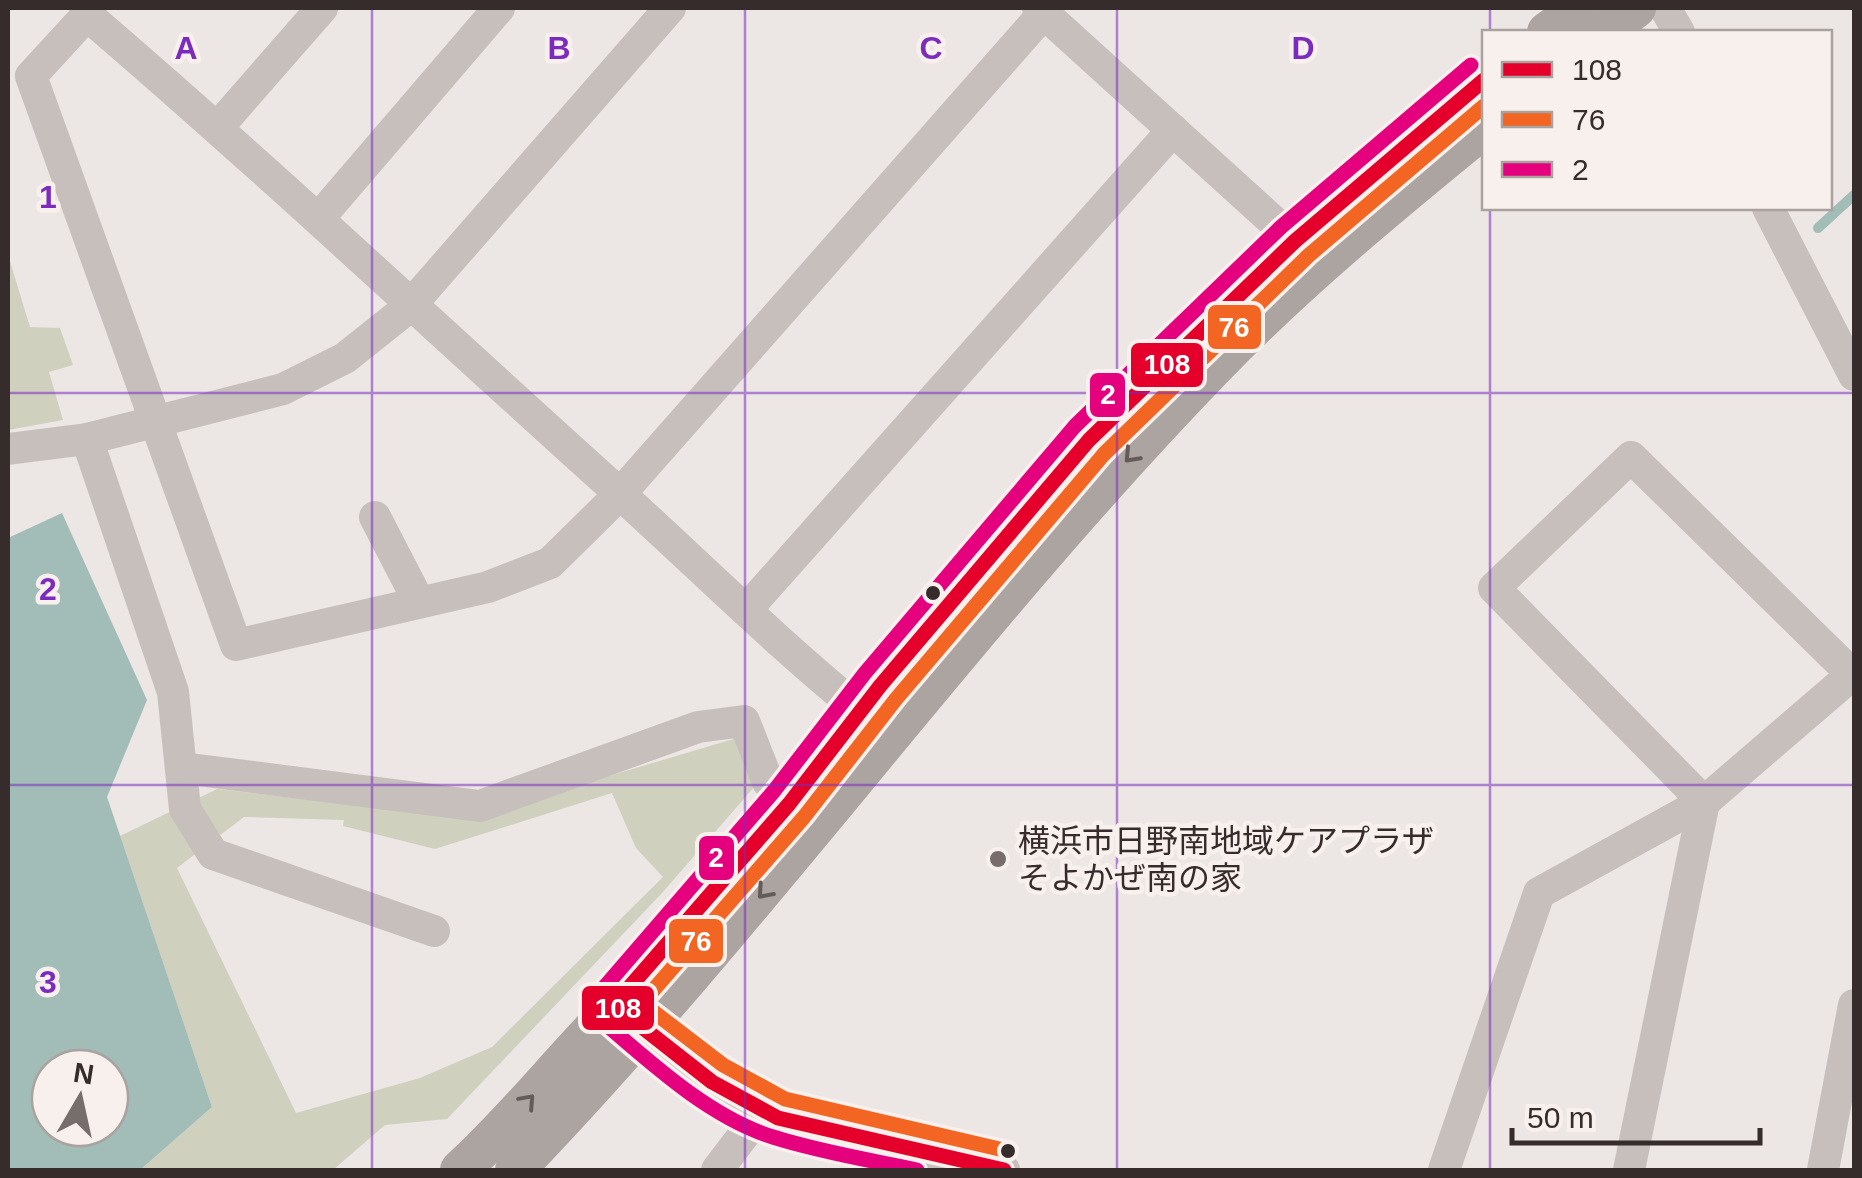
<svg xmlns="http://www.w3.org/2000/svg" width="1862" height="1178" font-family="Arial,'Noto Sans JP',sans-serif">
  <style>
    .green { fill: #d0d0bf; fill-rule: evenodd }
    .water { fill: #a2bcb7; fill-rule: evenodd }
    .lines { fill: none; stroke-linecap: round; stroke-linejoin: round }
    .stream { stroke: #a2bcb7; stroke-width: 10 }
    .minor { stroke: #c6bfbc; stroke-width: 32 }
    .major { stroke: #aba4a1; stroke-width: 40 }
    .bus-1-casing { stroke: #f8f0ec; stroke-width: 22 }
    .bus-2-casing { stroke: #f8f0ec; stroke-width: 22 }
    .bus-3-casing { stroke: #f8f0ec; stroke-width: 22 }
    .bus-1 { stroke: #e4002b; stroke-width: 15 }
    .bus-2 { stroke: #f26522; stroke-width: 15 }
    .bus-3 { stroke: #e5007d; stroke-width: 15 }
    .oneway { stroke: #655c5a }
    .grid { fill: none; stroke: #7b2cbf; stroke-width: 2.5; stroke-opacity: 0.55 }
    .bus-dot { fill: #362c2b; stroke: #f8f0ec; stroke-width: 4 }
    .poi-dot { fill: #766d6c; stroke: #f8f0ec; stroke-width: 4 }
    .labels { text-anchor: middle; stroke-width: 9; stroke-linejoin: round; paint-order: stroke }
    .poi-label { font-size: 32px; fill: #362c2b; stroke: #f8f0ec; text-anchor: start }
    .grid-label { font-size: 32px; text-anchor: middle; font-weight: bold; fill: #7b2cbf; stroke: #f8f0ec; stroke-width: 9; stroke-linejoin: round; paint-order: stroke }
    .line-badge { stroke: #f8f0ec; stroke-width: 4 }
    .badge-label { font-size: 28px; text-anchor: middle; font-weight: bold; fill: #fff }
  </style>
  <rect width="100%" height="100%" fill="#ece6e4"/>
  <g class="green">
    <path d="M8 255 30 327 60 328 73 365 49 372 63 420 8 430Z"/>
    <path d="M740 737 755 786 662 893 447 1119 385 1125 333 1170H140L212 1107 120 836 217 789 468 818ZM612 793 636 848 663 877 492 1047 420 1078 296 1113 177 868 244 817 344 820 343 826 435 849Z"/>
  </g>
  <path class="water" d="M62 513 147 700 107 797 212 1107 140 1170H8V538ZM50 1068H110V1128H50Z"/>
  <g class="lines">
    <path class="stream" d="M1818 228 1854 195"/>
    <g class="minor">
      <path d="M1038 8 1295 241"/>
      <path d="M1665 8 1679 32"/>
      <path d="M218 127 322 8"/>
      <path d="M1768 208 1854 375"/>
      <path d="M319 218 499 8"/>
      <path d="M87 439 173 692 185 809 213 854 434 931"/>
      <path d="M8 449 87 439 283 389 345 358 409 307 670 8"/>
      <path d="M375 517 419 602"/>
      <path d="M746 610 1173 130"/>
      <path d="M1851 673 1631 457 1494 588 1704 802 1854 673"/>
      <path d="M878 725C787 653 704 570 618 492 441 333 268 170 87 15L31 76 236 645 488 587 550 563 620 494 1044 13"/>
      <path d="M182 768 480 806 698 727 744 721 768 782 789 804"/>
      <path d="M625 1015C672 1055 722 1093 778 1118L1004 1170"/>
      <path d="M717 1170 762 1111"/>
      <path d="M1444 1170 1539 893 1704 802"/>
      <path d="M1629 1170 1704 802"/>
      <path d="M1823 1170 1854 1005"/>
    </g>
    <g class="major">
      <path d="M1547 32 1580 8"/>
      <path d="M1604 32 1636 8"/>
      <path d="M460 1170C504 1130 543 1083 584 1039 687 926 783 807 879 687 1058 464 1257 253 1484 80"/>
      <path d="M515 1170C761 914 966 623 1213 368 1297 281 1391 204 1484 128"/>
    </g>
    <g class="bus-1-casing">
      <path id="bus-1" d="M1004 1170 778 1118 712 1082 614 1005 789 804 880 686 1089 440 1295 241 1484 80"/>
    </g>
    <g class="bus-2-casing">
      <path id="bus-2" d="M1008 1151 785 1099 723 1065 642 1003 804 817 896 699 1104 454 1308 256 1484 106"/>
    </g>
    <g class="bus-3-casing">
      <path id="bus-3" d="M917 1170C870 1160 820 1152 773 1137 709 1117 651 1063 601 1020L595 1010 596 997 774 791 865 673 1075 426 1281 227 1471 65"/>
    </g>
    <use href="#bus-1" class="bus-1"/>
    <use href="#bus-2" class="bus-2"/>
    <use href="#bus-3" class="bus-3"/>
  </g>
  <defs><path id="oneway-chevron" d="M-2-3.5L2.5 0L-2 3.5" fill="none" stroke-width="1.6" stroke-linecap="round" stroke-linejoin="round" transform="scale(2.5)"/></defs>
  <g class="oneway">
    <use href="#oneway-chevron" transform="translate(1131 456) rotate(133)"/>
    <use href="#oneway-chevron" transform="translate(764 892) rotate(131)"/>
    <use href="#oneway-chevron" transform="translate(528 1101) rotate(-48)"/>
  </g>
  <path class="grid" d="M372 8V1170M745 8V1170M1117 8V1170M1490 8V32M1490 208V1170M8 393H1854M8 785H1854"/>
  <g class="bus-dot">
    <circle cx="933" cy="593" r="9"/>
    <circle cx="1008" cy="1151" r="9"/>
  </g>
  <circle class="poi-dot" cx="998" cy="859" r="10"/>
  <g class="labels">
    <g class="poi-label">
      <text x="1018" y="852">横浜市日野南地域ケアプラザ<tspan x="1018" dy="37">そよかぜ南の家</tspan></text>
    </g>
  </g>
  <g class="grid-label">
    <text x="186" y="59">A</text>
    <text x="559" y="59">B</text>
    <text x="931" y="59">C</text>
    <text x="1303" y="59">D</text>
    <text x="48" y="208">1</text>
    <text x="48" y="600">2</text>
    <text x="48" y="993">3</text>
  </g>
  <g class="line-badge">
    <rect x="1206" y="303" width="57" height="48" rx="10" fill="#f26522"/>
    <rect x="1129" y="341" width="76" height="48" rx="10" fill="#e4002b"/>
    <rect x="1088" y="371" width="39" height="48" rx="10" fill="#e5007d"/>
    <rect x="697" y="834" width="39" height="48" rx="10" fill="#e5007d"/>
    <rect x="667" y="917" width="58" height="48" rx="10" fill="#f26522"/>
    <rect x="580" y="984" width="76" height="48" rx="10" fill="#e4002b"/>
  </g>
  <g class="badge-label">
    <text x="1234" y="337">76</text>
    <text x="1167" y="374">108</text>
    <text x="1108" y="404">2</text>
    <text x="716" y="867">2</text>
    <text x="696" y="951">76</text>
    <text x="618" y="1018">108</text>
  </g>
  <rect width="1862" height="1178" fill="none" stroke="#362c2b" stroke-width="20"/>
  <rect x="1482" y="30" width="350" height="180" fill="#f8f0ec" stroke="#aaa29f" stroke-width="2.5"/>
  <rect x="1502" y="62" width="50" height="15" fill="#e4002b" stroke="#aaa29f" stroke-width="2.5"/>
  <text x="1572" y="80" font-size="30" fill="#362c2b">108</text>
  <rect x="1502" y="112" width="50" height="15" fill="#f26522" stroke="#aaa29f" stroke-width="2.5"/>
  <text x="1572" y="130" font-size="30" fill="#362c2b">76</text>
  <rect x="1502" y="162" width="50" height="15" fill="#e5007d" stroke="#aaa29f" stroke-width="2.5"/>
  <text x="1572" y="180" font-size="30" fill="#362c2b">2</text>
  <g transform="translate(80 1098) rotate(9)"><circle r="48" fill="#f8f0ec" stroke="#aaa29f" stroke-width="2.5"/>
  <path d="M0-8L18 38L0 25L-18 38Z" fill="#766d6c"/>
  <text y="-15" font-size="28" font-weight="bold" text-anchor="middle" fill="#362c2b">N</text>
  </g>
  <path d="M1512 1128v15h248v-15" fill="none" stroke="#362c2b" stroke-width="5"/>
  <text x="1527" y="1128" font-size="30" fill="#362c2b" stroke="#f8f0ec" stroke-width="8" paint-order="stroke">50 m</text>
</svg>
